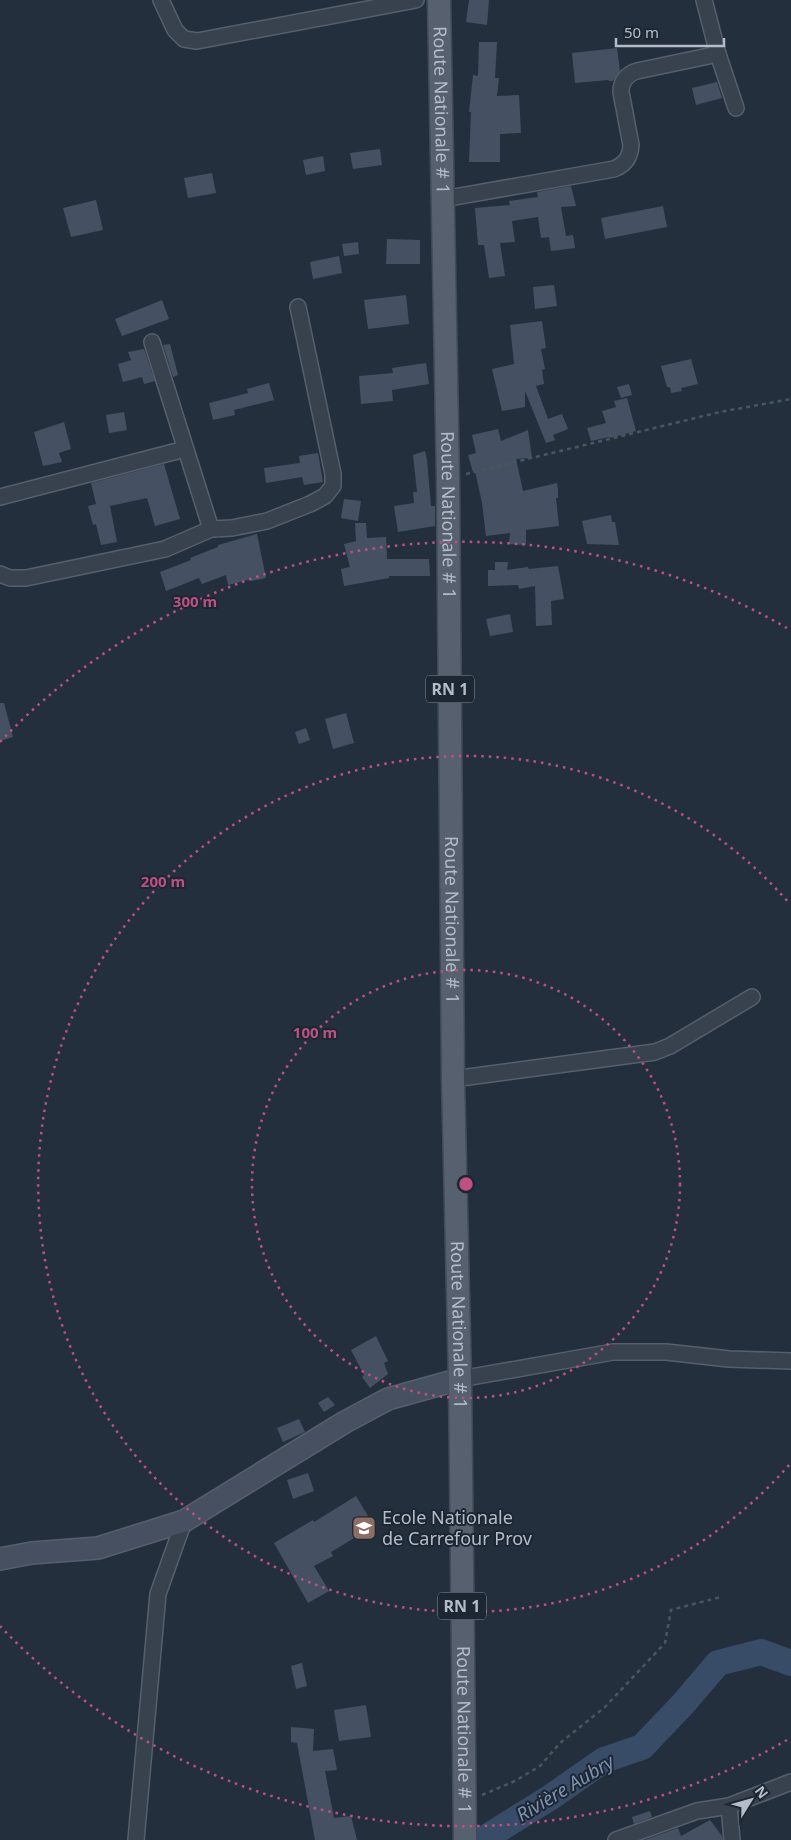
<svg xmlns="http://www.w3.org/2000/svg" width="791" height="1840" font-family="'Noto Sans',sans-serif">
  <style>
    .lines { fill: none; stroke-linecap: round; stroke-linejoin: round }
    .river { stroke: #394c67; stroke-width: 26 }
    .building { fill: #455162 }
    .street-casing { stroke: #565f6c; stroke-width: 18 }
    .secondary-casing { stroke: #565f6c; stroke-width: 24 }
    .primary-casing { stroke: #414a57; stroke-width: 25 }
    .path { stroke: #44595c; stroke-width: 2.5; stroke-dasharray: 4 4; stroke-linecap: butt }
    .street { stroke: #38414e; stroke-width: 15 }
    .secondary { stroke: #465061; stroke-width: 21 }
    .primary { stroke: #56606e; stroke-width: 22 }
    .ring { fill: none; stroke: #bd5182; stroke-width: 2.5; stroke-dasharray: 2.5 5 }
    .labels { text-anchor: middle; stroke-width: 4; stroke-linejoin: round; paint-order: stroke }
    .shield { fill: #1d2633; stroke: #878f9c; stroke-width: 1 }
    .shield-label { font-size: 16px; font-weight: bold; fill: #b4bcc9 }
    .street-label { font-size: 18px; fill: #b4bcc9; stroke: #1d2633 }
    .poi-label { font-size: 18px; fill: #b4bcc9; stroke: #1d2633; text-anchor: start }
    .water-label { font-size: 19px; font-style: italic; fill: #7c92b1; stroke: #1d2633 }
    .centre { fill: #bd5182; stroke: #1d2633; stroke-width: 2.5 }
    .ring-label { font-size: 15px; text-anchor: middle; font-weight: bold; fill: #bd5182; stroke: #1d2633; stroke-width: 4; stroke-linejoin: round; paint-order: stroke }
  </style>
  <rect width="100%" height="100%" fill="#242f3e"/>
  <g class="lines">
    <path class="river" d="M482 1840 551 1797 604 1760 642 1747 683 1704 718 1663 761 1652 791 1663"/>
  </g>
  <g class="building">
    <path d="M469 0H489L487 25 466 22Z"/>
    <path d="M479 42H497L495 78H499L497 96 519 95 521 133 500 134V162H469L471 112H469L473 75 478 76Z"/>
    <path d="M617 48 620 71 613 81H609L608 80 575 83 572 53Z"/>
    <path d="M717 82 722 98 696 105 692 88Z"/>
    <path d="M380 149 382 165 353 169 350 153Z"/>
    <path d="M323 156 325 171 306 175 303 160Z"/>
    <path d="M212 173 216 193 188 198 184 178Z"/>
    <path d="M571 186 576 206 561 207 566 236 573 235 575 248 551 251 549 237 541 238 538 217 512 221 515 242 500 243 505 276 489 278 484 245H478L475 208 510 205 509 201 538 197 537 192Z"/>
    <path d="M96 200 103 230 71 237 63 208Z"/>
    <path d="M663 206 667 227 605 239 601 218Z"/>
    <path d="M387 239 420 240V264H386Z"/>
    <path d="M358 242 359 254 344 256 342 244Z"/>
    <path d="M339 256 342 273 313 279 310 262Z"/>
    <path d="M554 285 557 306 535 309 533 287Z"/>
    <path d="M406 295 409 324 368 329 364 300Z"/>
    <path d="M162 300 169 319 122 336 115 319Z"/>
    <path d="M542 321 546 348 541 349 545 369 542 370 544 384 536 386 548 419 562 414 568 429 553 435 555 440 546 443 525 391V407L502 411 492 369 514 364 510 325Z"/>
    <path d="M170 344 178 375 173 377 163 345Z"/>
    <path d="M144 349 155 381 144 384 142 377 123 382 118 364 131 360 128 352Z"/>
    <path d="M691 359 698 384 681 388 682 391 671 393 670 387H667L661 366Z"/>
    <path d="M426 363 429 384 392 390 393 401 361 404 359 376 393 373 392 368Z"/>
    <path d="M269 383 274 400 234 410 235 415 213 420 209 403 248 393 247 389Z"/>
    <path d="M629 384 632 395 621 398 617 387Z"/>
    <path d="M627 398 636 431 610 438 609 437 591 441 587 428 606 423 602 411 616 407 614 401Z"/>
    <path d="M124 412 127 430 109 433 106 415Z"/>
    <path d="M64 422 71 449 59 453 62 462 43 466 34 432Z"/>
    <path d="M498 429 501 441 528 430 532 458 516 459 523 491 557 483 558 490V498H556L559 526 526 530V545L509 544 510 533 486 536 482 503 475 471 473 472 468 455 476 453 472 435Z"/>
    <path d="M425 451 427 460 431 506H435V526L398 532 394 506 414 503 413 492H417L413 455Z"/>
    <path d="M318 453 323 482 304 485 302 477 266 483 264 468 300 463 299 456Z"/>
    <path d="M164 464 180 519 155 526 147 498 110 506 117 542 101 545 96 524 93 525 88 506 96 504 91 483Z"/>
    <path d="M344 499 361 501 358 521 341 518Z"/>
    <path d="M611 515 612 522H615L619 545 587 544 582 521Z"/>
    <path d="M355 523H366L367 538 386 537 387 559H429L430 576H389V578L344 586 341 569 350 567 344 544 356 541Z"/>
    <path d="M257 534 266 578 251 581V579L228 585 226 575 202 584 199 578 166 591 160 572 191 560 190 558 218 547V545Z"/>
    <path d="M495 562H508L507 570 528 567 529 569 558 566 564 599 551 601 552 625 536 626 535 586 519 589 518 585 488 586V570H495Z"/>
    <path d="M510 614 513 632 490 636 486 619Z"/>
    <path d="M0 703H4L13 737 0 741Z"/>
    <path d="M346 713 354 743 333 749 325 719Z"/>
    <path d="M306 728 310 740 299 744 295 732Z"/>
    <path d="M376 1336 388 1361 384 1363 388 1374 370 1388 362 1377 364 1375 351 1350Z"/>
    <path d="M328 1397 335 1405 324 1412 318 1403Z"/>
    <path d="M299 1419 305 1432 283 1442 277 1428Z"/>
    <path d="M308 1473 314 1491 293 1499 287 1480Z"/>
    <path d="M356 1496 374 1526 331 1552 333 1556 314 1566 329 1591 308 1603 274 1543 313 1520 314 1522Z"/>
    <path d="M302 1663 307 1686 296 1689 291 1666Z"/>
    <path d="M366 1705 371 1737 339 1741 334 1710Z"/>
    <path d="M291 1727 314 1729 313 1751 333 1749 337 1770 325 1771 334 1818 351 1816 357 1840H315L297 1743 291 1742Z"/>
    <path d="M650 1811 652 1817 634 1824 632 1817Z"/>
    <path d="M710 1820 722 1836 723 1840H644L678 1828 681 1836Z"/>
  </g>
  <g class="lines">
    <g class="street-casing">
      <g id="street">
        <path d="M161 0 175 30 184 39 197 41 416 0"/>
        <path d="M718 54 736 108"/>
        <path d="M443 199 614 169C626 164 630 157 631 145L621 92C621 81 627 74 637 71L718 54 704 0"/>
        <path d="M152 342 211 529"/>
        <path d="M0 497 185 449"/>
        <path d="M0 574 10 578H26L165 549 211 529 232 528 267 521 310 504 325 496 333 486V474L298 307"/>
        <path d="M453 1079 655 1052 670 1046 752 997"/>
        <path d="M460 1379 613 1352H666L729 1359 791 1361"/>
        <path d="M729 1806 732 1840"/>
        <path d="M136 1840 158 1594 184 1521"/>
        <path d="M616 1840 697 1811 729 1806 791 1782"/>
      </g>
    </g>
    <g class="secondary-casing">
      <path id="secondary" d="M0 1559 32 1553 98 1548 184 1521 345 1422 388 1399 460 1379"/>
    </g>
    <g class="primary-casing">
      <g id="primary">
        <path id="s1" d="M439 0 448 479 453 1079 460 1379 465 1840"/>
      </g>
    </g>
    <g class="path">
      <path d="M466 474 720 412 791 399"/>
      <path d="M482 1795 515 1781 540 1766 560 1743 605 1707 665 1643 671 1610 721 1597"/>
    </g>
    <use href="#street" class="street"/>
    <use href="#secondary" class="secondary"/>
    <use href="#primary" class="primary"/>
  </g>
  <g class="ring">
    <circle cx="466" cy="1184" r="214"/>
    <path d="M789 1465A428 428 0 1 1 789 903"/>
    <path d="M787 1740A642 642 0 0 1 0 1626M0 742A642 642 0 0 1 787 628"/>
  </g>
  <defs>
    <g id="school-square" transform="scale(1.25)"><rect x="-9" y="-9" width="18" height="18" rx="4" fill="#8d6e63" stroke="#1d2633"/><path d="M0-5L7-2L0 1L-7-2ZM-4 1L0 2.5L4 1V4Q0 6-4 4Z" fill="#fff"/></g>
  </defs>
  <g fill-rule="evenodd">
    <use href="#school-square" x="364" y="1528"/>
  </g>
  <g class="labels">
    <g class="shield">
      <rect x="426" y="675.5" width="48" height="27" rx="4"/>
      <rect x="438" y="1592.5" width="48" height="27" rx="4"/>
    </g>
    <g class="shield-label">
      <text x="450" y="695">RN 1</text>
      <text x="462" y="1612">RN 1</text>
    </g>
    <g class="street-label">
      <text dy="6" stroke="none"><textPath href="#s1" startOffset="110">Route Nationale # 1</textPath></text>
      <text dy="6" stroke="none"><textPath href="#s1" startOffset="515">Route Nationale # 1</textPath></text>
      <text dy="6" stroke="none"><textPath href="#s1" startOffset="920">Route Nationale # 1</textPath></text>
      <text dy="6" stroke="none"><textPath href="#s1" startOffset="1325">Route Nationale # 1</textPath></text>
      <text dy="6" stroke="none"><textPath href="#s1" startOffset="1730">Route Nationale # 1</textPath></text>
    </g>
    <g class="poi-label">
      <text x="382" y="1524">Ecole Nationale<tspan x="382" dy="21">de Carrefour Prov</tspan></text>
    </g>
    <g class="water-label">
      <text transform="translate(565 1788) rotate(-31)" y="7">Rivière Aubry</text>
    </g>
  </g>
  <circle cx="466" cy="1184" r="8" class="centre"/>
  <g class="ring-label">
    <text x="195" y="607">300 m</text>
    <text x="163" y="887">200 m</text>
    <text x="315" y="1038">100 m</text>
  </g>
  <g transform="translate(751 1800) rotate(53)" stroke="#1d2633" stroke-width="4" paint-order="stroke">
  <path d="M0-4L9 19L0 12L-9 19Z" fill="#b4bcc9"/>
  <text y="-8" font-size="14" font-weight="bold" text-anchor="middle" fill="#b4bcc9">N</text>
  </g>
  <path d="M616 38v8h108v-8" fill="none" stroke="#b4bcc9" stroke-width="2.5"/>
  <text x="624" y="38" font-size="15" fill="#b4bcc9" stroke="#1d2633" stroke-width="4" paint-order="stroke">50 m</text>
</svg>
